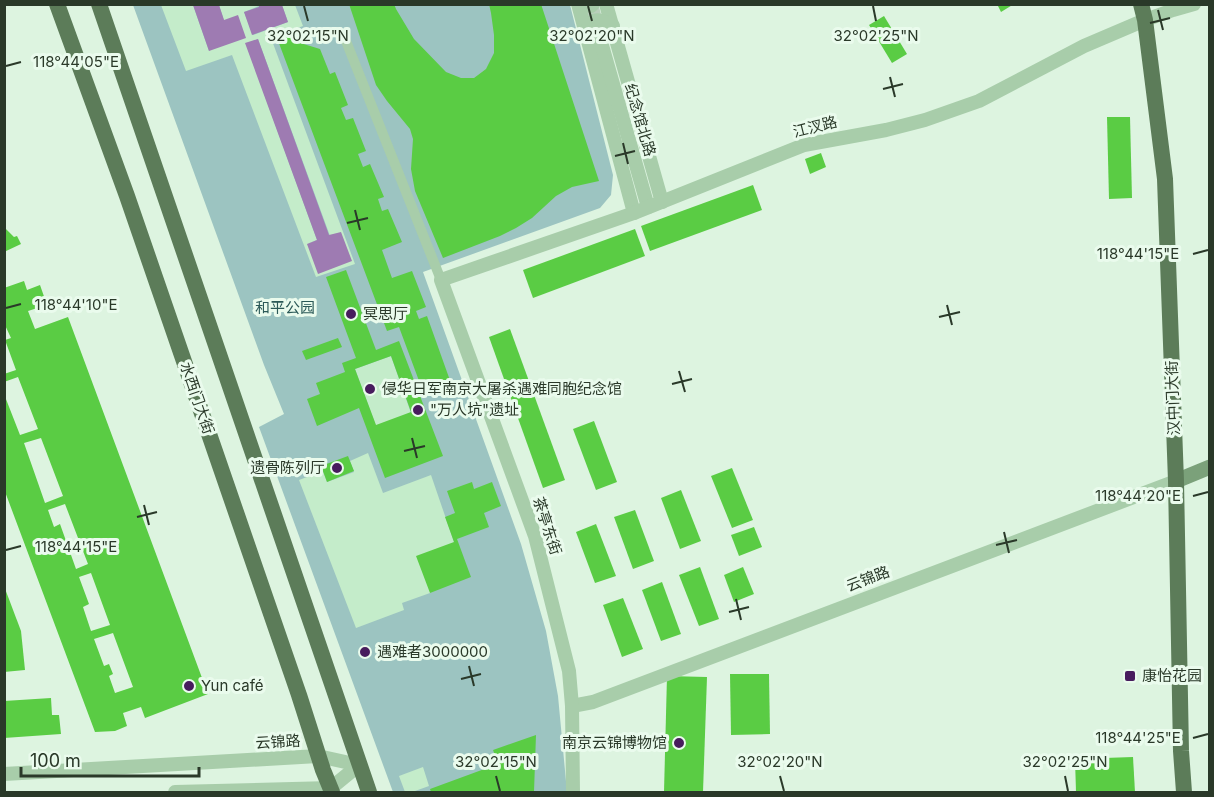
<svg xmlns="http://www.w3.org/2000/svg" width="1214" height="797" font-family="Inter,'Noto Sans SC',sans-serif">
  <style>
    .green { fill: #9cc4c1 }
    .plaza { fill: #c4ecca; fill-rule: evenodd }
    .water { fill: #9e7bb2 }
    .building { fill: #5acc44; fill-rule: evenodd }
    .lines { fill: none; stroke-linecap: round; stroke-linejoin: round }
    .tertiary-tunnel { stroke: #b9cfbb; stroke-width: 14; stroke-dasharray: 14 7; stroke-linecap: butt }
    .minor { stroke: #a8cdaa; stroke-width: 10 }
    .tertiary { stroke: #a8cdaa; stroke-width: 14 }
    .secondary { stroke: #7ba17a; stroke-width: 15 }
    .primary { stroke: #5c7c59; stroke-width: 16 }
    .ticks { fill: none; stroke: #2a3929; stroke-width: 2 }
    .poi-dot { fill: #471c5d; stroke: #eafbed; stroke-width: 2 }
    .labels { text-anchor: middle; stroke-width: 6; stroke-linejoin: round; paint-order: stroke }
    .street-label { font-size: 15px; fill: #2a3929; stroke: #eafbed }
    .park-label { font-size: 15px; fill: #2b5957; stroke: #eafbed }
    .poi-label { font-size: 15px; fill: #2a3929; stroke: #eafbed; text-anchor: start }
    .ticks-label { font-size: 15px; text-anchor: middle; fill: #2a3929; stroke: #eafbed; stroke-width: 6; stroke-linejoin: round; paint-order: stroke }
  </style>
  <rect width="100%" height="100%" fill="#ddf4e0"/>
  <path class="green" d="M133 5H570L613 175 611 195 600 208 423 272 521 544 546 631 558 696 567 792H393L259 427 284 414 264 365Z"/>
  <g class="plaza">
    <path d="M161 5H193L209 51 224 20 219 5H259V6L244 12 253 35 288 22 282 5H295L303 26 271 38 355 264 316 277 232 55 186 71ZM258 39 330 236 307 244 317 240 246 44Z"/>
    <path d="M391 356 411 413 376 426 355 369Z"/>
    <path d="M368 453 383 493 431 475 454 542 430 593 402 603 404 610 356 628 299 480 323 471 327 482 354 472 350 461Z"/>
    <path d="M423 767 429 786 415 791V792H405L399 776Z"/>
  </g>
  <g class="water">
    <path d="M193 5H219L224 20 238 15 246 38 209 51Z"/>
    <path d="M259 5H282L288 22 252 35 244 12 259 7Z"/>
    <path d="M258 39 329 235 341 232 352 261 318 274 307 244 317 240 245 43Z"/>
  </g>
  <g class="building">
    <path d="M349 4H394L396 9 414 39 446 72 461 78H474L486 69 494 53V35L491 13 489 4H541L599 181 572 187 556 196 532 218 516 228 500 236 443 258 415 191 411 169 413 139 410 129 387 101 376 85Z"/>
    <path d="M997 4H1014L1001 12Z"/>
    <path d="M884 16 907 54 892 63 869 25Z"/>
    <path d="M294 32 297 42 320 49 330 74 335 72 348 105 341 108 346 120 353 118 366 151 358 154 363 167 370 164 384 197 378 199 382 211 388 209 402 242 382 250 392 278 412 271 426 307 416 311 419 319 427 316 452 386 425 397 399 327 387 331 277 38Z"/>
    <path d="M1107 117H1130L1132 198 1109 199Z"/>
    <path d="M821 153 826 167 810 174 805 159Z"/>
    <path d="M753 185 762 210 650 251 641 226Z"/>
    <path d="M4 227 14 237 17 236 21 244 4 252Z"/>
    <path d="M635 229 645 256 533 298 523 270Z"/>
    <path d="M346 270 376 350 399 341 443 456 385 478 359 408 317 426 307 399 320 394 316 383 345 372 342 363 356 358 326 277ZM391 356 411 412 376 425 355 369Z"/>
    <path d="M24 281 27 290 40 285 47 305 28 311 35 329 68 317 208 694 145 718 141 707 123 713 127 726 115 731 95 732 4 489V394L20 435 38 429 18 377 4 382V374L16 370 5 340 11 338 4 323V288ZM41 438 63 496 45 503 24 443ZM65 504 88 564 76 569 60 524 54 527 48 510ZM91 573 110 625 91 631 83 607 89 604 79 577ZM113 633 133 687 115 693 109 676 113 674 109 664 104 666 94 639Z"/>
    <path d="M510 329 565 480 543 488 489 337Z"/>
    <path d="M338 338 342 347 306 360 302 351Z"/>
    <path d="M594 421 617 482 596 490 573 429Z"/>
    <path d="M348 456 354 471 327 482 321 466Z"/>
    <path d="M732 468 753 520 732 528 711 476Z"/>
    <path d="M472 482 474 489 492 482 501 506 484 513 489 527 457 539 471 577 430 593 416 556 454 542 445 517 455 513 447 491Z"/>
    <path d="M681 490 701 541 680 549 661 498Z"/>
    <path d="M635 510 654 561 633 569 614 517Z"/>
    <path d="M596 524 616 576 595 583 576 532Z"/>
    <path d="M754 527 762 547 739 556 731 535Z"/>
    <path d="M700 567 719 619 699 626 679 575Z"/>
    <path d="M743 567 754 594 734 602 724 575Z"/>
    <path d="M662 582 681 634 661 641 642 590Z"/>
    <path d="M4 586 21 631 25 670 4 672Z"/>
    <path d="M623 598 643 649 622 657 603 605Z"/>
    <path d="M730 674H769L770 734 731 735Z"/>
    <path d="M667 676 707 677 703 792H664Z"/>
    <path d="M51 698 52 715H59L61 734 4 738V701Z"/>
    <path d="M536 735 534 792H431L430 789 498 764 493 750Z"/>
    <path d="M1133 757 1135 792H1076L1075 759Z"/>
  </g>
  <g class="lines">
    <path class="tertiary-tunnel" d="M591 4 601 42"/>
    <path class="minor" d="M344 36 441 280"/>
    <g class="tertiary">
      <path d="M578 4 634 213"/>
      <path d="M581 4 591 6 593 4"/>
      <path d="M606 4 662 202"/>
      <path d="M586 36C589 17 598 17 613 26"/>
      <path d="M601 42 648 207"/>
      <path d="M572 706 593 702 1176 481"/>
      <path d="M4 774 318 756 359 765"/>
      <path d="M175 792 331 788 359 765"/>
      <path d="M573 792 572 706 569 671 535 536 441 280 634 213 804 145 886 130 925 120 979 101 1084 46 1145 20 1173 10 1194 4"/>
    </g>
    <path class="secondary" d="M1176 481 1210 467"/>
    <g class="primary">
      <path d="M57 4 127 196 299 695 323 770 332 792"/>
      <path d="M99 4 369 792"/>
      <path d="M1141 4 1145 20 1165 179 1176 481 1181 751 1184 792"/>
    </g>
  </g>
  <path class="ticks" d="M304 6 308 21M588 6 592 21M873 6 876 21M1158 10 1163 30M1150 23 1170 18M6 66 21 62M890 77 895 97M883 89 903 84M623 143 628 164M615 156 635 151M355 210 360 230M347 223 368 218M1193 254 1208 250M947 305 952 325M6 308 21 304M939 317 960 312M679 371 685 392M672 384 692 379M412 438 417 458M404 451 425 446M1193 496 1208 492M144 505 149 525M137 517 157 512M1004 532 1009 553M996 545 1017 540M6 550 21 546M736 599 741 620M729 612 749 607M469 666 474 686M461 679 481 674M1193 738 1208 734M496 776 500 791M780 776 784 791M1065 776 1068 791"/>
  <g class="poi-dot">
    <circle cx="351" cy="314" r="6"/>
    <circle cx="370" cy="389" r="6"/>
    <circle cx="418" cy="410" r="6"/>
    <circle cx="337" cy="468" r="6"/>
    <circle cx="365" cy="652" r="6"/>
    <rect x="1124" y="670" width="12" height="12" rx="3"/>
    <circle cx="189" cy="686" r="6"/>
    <circle cx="679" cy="743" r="6"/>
  </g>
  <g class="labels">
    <g class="street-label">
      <text transform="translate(640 120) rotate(74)" y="5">纪念馆北路</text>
      <text transform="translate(815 127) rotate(-14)" y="5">江汊路</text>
      <text transform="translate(197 398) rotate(71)" y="5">水西门大街</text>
      <text transform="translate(1173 398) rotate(-92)" y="5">汉中门大街</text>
      <text transform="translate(547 526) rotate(72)" y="5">茶亭东街</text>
      <text transform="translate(868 579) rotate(-21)" y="5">云锦路</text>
      <text transform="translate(278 742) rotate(-3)" y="5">云锦路</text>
    </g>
    <g class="park-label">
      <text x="285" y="313">和平公园</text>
    </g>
    <g class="poi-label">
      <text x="363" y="319">冥思厅</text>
      <text x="382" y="394">侵华日军南京大屠杀遇难同胞纪念馆</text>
      <text x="430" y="415">"万人坑"遗址</text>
      <text x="325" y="473" text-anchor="end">遗骨陈列厅</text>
      <text x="377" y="657">遇难者3000000</text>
      <text x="1142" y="681">康怡花园</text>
      <text x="201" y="691">Yun café</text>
      <text x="667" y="748" text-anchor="end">南京云锦博物馆</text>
    </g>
  </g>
  <g class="ticks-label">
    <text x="308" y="41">32°02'15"N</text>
    <text x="592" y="41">32°02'20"N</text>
    <text x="876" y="41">32°02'25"N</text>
    <text x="76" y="67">118°44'05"E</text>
    <text x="1138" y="259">118°44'15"E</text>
    <text x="76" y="310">118°44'10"E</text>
    <text x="1138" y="501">118°44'20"E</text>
    <text x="76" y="552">118°44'15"E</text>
    <text x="1138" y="743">118°44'25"E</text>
    <text x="496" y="767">32°02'15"N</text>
    <text x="780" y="767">32°02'20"N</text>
    <text x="1065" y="767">32°02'25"N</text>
  </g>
  <rect width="1214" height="797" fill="none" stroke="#2a3929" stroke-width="12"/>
  <path d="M21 767v9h178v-9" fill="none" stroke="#2a3929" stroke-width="3"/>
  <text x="30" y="767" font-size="18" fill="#2a3929" stroke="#eafbed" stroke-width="4.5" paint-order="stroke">100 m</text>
</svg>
